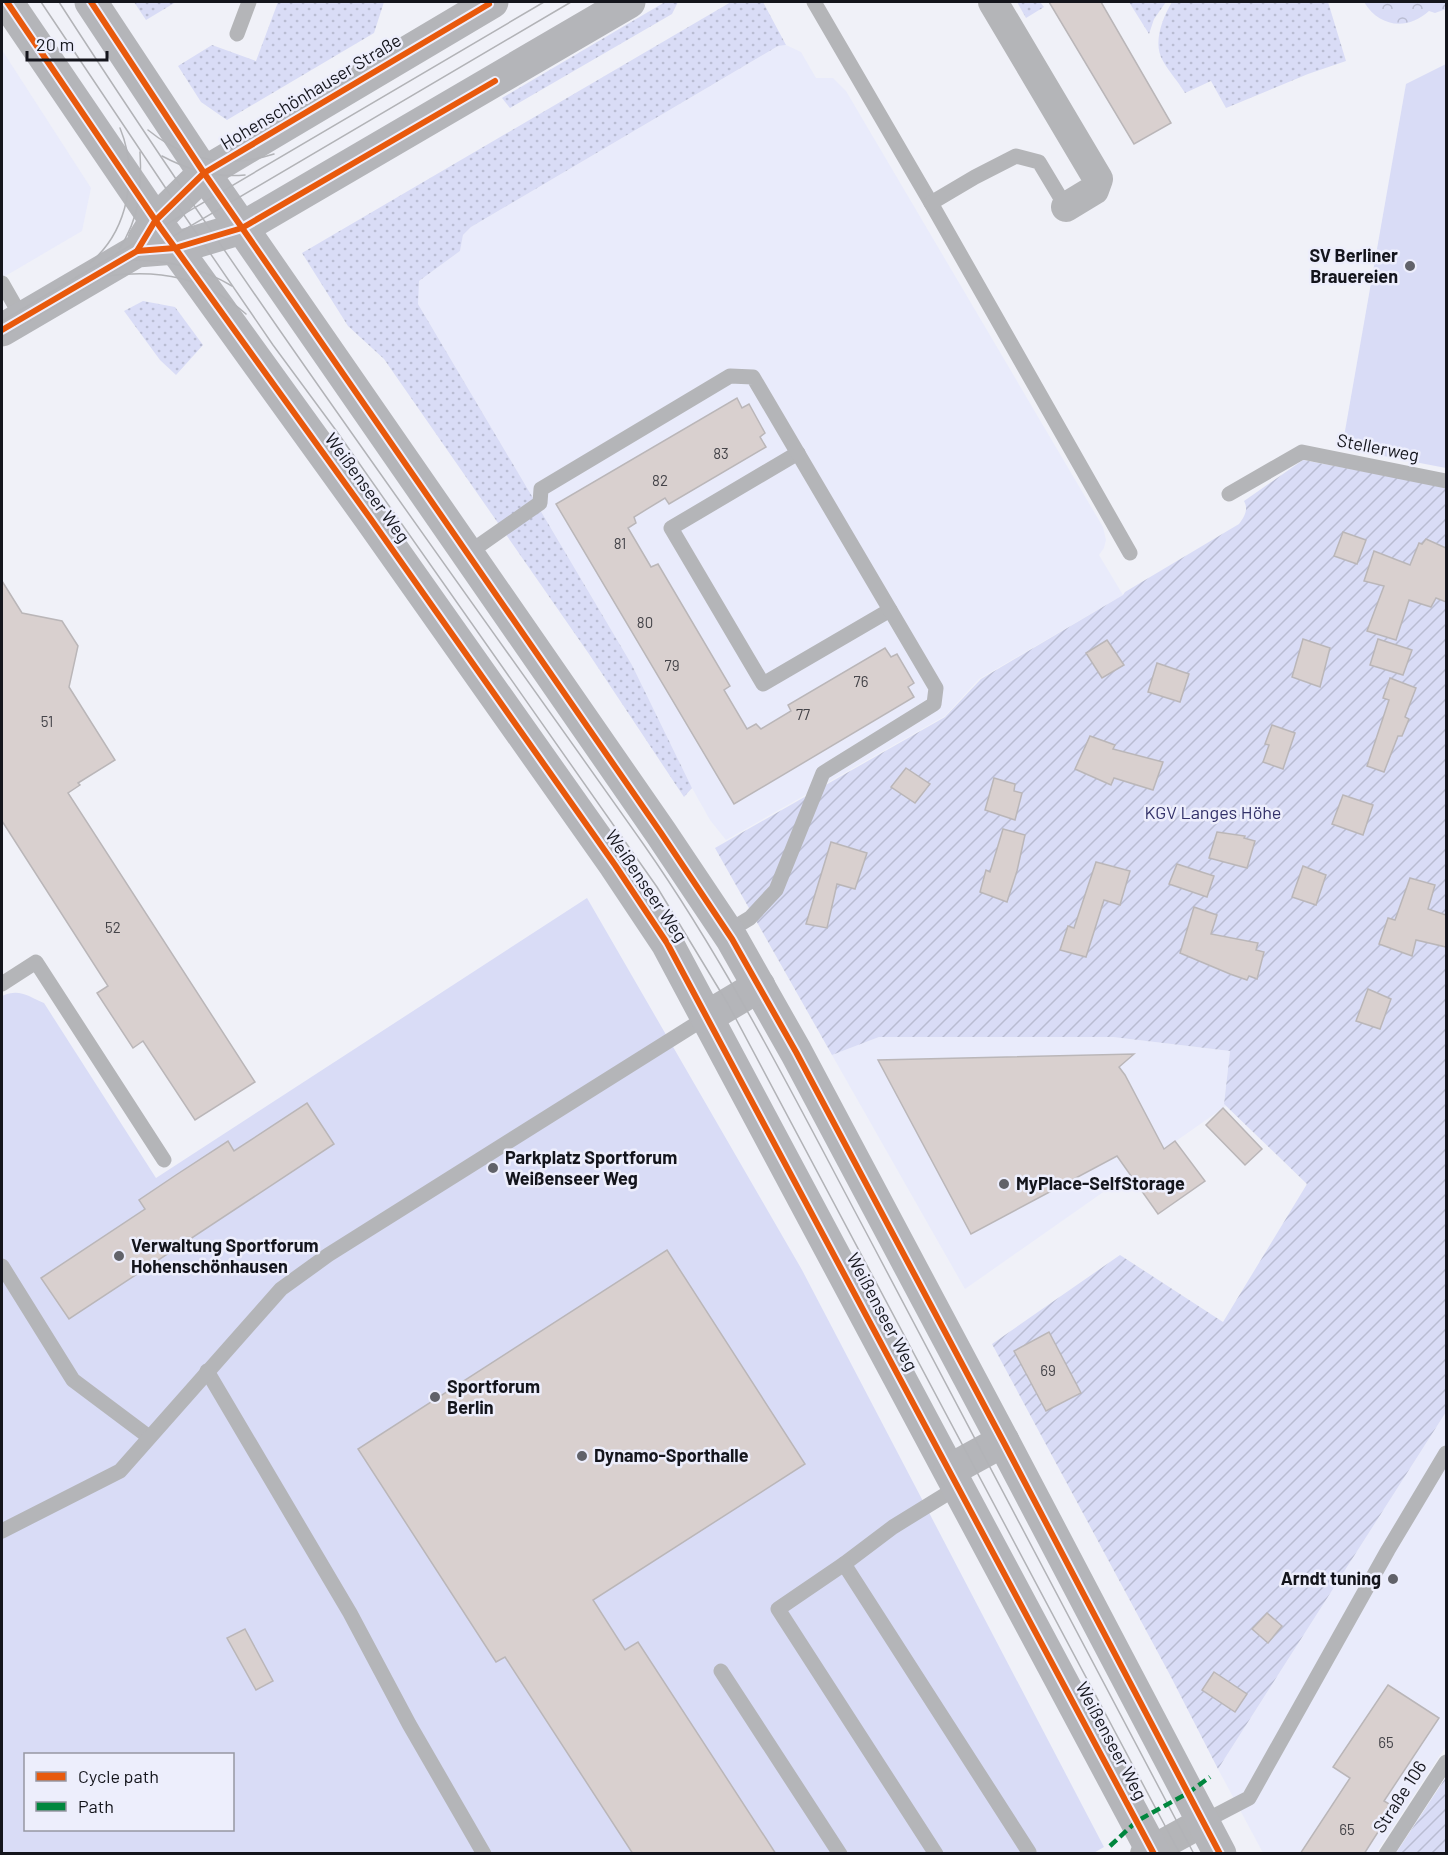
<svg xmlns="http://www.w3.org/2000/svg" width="1448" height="1855" font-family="Barlow,sans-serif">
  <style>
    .built { fill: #e9ebfb }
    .grass { fill: url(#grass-dots) }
    .park { fill: url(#park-crowns) }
    .garden { fill: url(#garden-furrows) }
    .pitch { fill: #d9dcf6; fill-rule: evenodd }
    .building { fill: #d9d0cf; stroke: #bab6b8; stroke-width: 1.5 }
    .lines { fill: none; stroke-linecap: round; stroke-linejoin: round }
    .lane { stroke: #b4b5b8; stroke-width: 15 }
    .street { stroke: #b4b5b8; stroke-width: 30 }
    .secondary { stroke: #b4b5b9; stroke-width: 33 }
    .tram { stroke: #b2b3b7; stroke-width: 1.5 }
    .quiet { stroke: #00873e; stroke-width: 4.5; stroke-dasharray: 9 4.5; stroke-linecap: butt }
    .cycleway-casing { stroke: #edeefc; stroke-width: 10 }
    .cycleway { stroke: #e8590c; stroke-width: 6 }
    .poi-dot { fill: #616269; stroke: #edeefc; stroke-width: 2 }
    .labels { text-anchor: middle; stroke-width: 5; stroke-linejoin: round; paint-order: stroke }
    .number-label { font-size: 15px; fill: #454449 }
    .street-label { font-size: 18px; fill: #14151c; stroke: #edeefc }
    .poi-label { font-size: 18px; font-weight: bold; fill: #14151c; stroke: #edeefc; text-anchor: start }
    .park-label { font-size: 18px; fill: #323169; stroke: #edeefc }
  </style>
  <defs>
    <pattern id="grass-dots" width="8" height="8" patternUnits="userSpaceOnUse" patternTransform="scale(1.5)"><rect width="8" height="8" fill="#d9dcf6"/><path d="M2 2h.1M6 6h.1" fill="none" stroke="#b9bcd2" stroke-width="1.8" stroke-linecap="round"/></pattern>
    <pattern id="park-crowns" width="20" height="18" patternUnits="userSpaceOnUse" patternTransform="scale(1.5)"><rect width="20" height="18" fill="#d9dcf6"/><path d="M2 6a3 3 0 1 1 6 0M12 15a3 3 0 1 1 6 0" fill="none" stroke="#b9bcd2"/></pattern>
    <pattern id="garden-furrows" width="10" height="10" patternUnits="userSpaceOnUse" patternTransform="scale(1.5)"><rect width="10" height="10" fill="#d9dcf6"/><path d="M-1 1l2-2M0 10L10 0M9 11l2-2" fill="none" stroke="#b9bcd2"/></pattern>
  </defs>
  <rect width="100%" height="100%" fill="#f0f1f8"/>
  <g class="built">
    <path d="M786 45 801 52 816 78H833L846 91 1103 527 1106 540 1104 548 1099 555 1123 595 979 679 945 716 726 840 710 820 692 788 632 665 418 304 417 293 419 281 460 251 463 235 471 227 778 46Z"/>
    <path d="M2 50 91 188 82 231 2 278Z"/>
    <path d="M879 1037H1113L1230 1051 1224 1104 1226 1106 965 1289 832 1055Z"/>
    <path d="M1446 1412V1746L1376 1853H1263L1218 1769Z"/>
  </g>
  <g class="grass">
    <path d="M134 2H176L146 20Z"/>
    <path d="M278 2H384L374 33 227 120 201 102 178 66 212 45 256 61Z"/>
    <path d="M665 2H678L672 14 510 108 502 98Z"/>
    <path d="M731 2H763L786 45 778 46 471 227 463 235 460 251 419 281 418 304 632 665 692 788 684 797 589 654 384 359 348 326 302 253Z"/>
    <path d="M1017 2H1040L1044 7 1026 18Z"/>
    <path d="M1129 2H1166L1154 19 1149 34Z"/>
    <path d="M1172 2H1328L1346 61 1308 74 1226 108 1211 81 1185 93C1178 81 1169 72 1163 61 1152 43 1163 17 1172 2Z"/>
    <path d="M143 301 175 307 203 345 176 375 160 360 124 311Z"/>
  </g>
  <path class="park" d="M1364 2H1446V9L1435 13 1429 11C1407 31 1379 27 1364 2Z"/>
  <g class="garden">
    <path d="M1303 460 1446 487V1412L1218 1769 1170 1675 992 1344 1120 1255 1223 1322 1307 1184 1224 1104 1230 1051 1113 1037H879L832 1055 715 848 945 717 981 679 1123 595 1125 592 1239 524C1244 517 1249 510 1244 501Z"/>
    <path d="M1446 1777V1853H1396Z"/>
  </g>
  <g class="pitch">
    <path d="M1446 64V468L1342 448 1406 84Z"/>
    <path d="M587 898 802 1270 1104 1847 1092 1854 2 1853V996C19 988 28 996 44 1003L156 1178ZM26 1754H232V1830H26Z"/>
  </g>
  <g class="building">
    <path d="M1049 2H1101L1171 123 1134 144Z"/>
    <path d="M737 398 742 408 749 404 765 433 760 437 766 447 669 504 665 498 634 517 636 523 628 528 651 567 658 564 730 686 724 690 747 729 756 724 761 729 791 711 788 705 885 648 891 657 897 654 914 683 908 687 914 697 734 804 556 504Z"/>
    <path d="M1343 532 1366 540 1357 564 1334 556Z"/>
    <path d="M1426 539 1446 548V602L1436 598 1431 607 1409 600 1396 640 1367 631 1384 586 1364 581 1374 551 1410 565 1419 543 1422 544Z"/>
    <path d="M2 581 22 613 62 621 78 646 69 687 115 760 78 783 80 785 68 793 255 1082 195 1120 143 1041 133 1048 97 993 108 986 2 821Z"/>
    <path d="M1303 639 1330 648 1320 687 1292 677Z"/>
    <path d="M1378 639 1412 650 1403 675 1370 665Z"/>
    <path d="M1107 640 1124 665 1102 678 1086 653Z"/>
    <path d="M1157 663 1189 674 1180 702 1148 692Z"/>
    <path d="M1390 678 1416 688 1405 717 1409 719 1402 736H1398L1384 772 1367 766 1389 700 1383 698Z"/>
    <path d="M1272 725 1295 733 1283 769 1263 762 1269 745 1265 744Z"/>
    <path d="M1090 736 1115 745 1113 749 1163 762 1153 790 1114 778 1111 785 1075 769Z"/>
    <path d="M906 768 930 784 915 803 891 787Z"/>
    <path d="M994 778 1015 784 1014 791 1022 793 1015 820 985 810Z"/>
    <path d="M1343 795 1373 805 1363 835 1332 824Z"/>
    <path d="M1003 829 1025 835 1017 871 1007 902 980 892 986 870 990 872Z"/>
    <path d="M1217 832 1245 836 1244 838 1255 841 1247 868 1209 858Z"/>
    <path d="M831 842 867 853 855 889 837 884 827 928 806 924Z"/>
    <path d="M1096 862 1130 871 1120 905 1104 900 1086 957 1060 950 1068 926 1074 928Z"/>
    <path d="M1177 864 1214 876 1207 897 1169 884Z"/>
    <path d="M1303 866 1326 875 1316 905 1292 897Z"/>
    <path d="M1410 878 1435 885 1428 909 1446 915V947L1416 940 1412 956 1379 944 1388 918 1395 920Z"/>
    <path d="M1194 907 1217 915 1211 934 1258 943 1256 950 1264 952 1257 979 1249 976 1247 980 1230 974 1180 953Z"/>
    <path d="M1368 989 1391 999 1380 1029 1356 1021Z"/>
    <path d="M1134 1054 1119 1067 1125 1075 1164 1149 1175 1141 1205 1181 1158 1214 1117 1156 971 1234 878 1060Z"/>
    <path d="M307 1103 334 1144 69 1319 41 1278 145 1209 139 1200 176 1175 228 1141 234 1151Z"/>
    <path d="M1223 1108 1262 1149 1245 1165 1206 1125Z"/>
    <path d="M667 1250 805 1464 593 1600 625 1650 638 1642 776 1854H633L505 1657 496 1662 358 1449Z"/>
    <path d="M1049 1332 1081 1393 1046 1411 1014 1351Z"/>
    <path d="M1267 1613 1282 1626 1268 1643 1252 1629Z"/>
    <path d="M245 1629 273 1681 256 1690 227 1638Z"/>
    <path d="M1214 1672 1247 1694 1235 1712 1202 1690Z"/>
    <path d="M1388 1685 1439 1718 1384 1801 1394 1807 1364 1854H1300L1350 1778 1333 1767Z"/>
  </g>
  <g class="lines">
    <g class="lane">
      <path d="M814 2 931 203 1130 553"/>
      <path d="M237 34 249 2"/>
      <path d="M931 203 975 177 1016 156 1039 162 1066 207"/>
      <path d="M2 283 22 318"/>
      <path d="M798 453 671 528 763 684 890 610"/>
      <path d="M1229 494 1302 452 1446 481"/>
      <path d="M467 554 540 503 541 489 730 376 753 377 936 688 934 704 823 773 776 890 750 918 727 932"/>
      <path d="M2 984 36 962 164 1160"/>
      <path d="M2 1266 73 1380 149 1437"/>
      <path d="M207 1371 350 1613 409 1724 484 1854"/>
      <path d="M2 1531 120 1471 281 1289 328 1255 707 1017"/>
      <path d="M844 1564 893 1527 958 1487"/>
      <path d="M721 1671 840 1854"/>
      <path d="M1203 1822 1249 1798 1388 1550 1446 1453"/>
      <path d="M936 1854 778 1609 844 1564 1029 1852 1028 1854"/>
      <path d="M1386 1854 1446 1762"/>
    </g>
    <g class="street">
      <path d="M993 2 1098 179 1094 190 1066 207"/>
      <path d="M1145 1854 1203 1822"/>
    </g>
    <g class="secondary">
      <path d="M7 2 160 227 370 518 615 865 667 943 1154 1854"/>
      <path d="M91 2 204 173 661 833 732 939 796 1052 1003 1441 1220 1854"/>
      <path d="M144 239 155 221 204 173 492 2"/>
      <path d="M2 330 137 251 175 248 242 228 629 2"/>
      <path d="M707 1017 759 986"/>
      <path d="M950 1470 1003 1441"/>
    </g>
    <g class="tram">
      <path d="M41 2 175 202 273 345 335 429 657 887 728 1004 1180 1854"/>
      <path d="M59 2C244 289 447 566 644 845 730 968 797 1103 868 1236 977 1442 1084 1649 1194 1854"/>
      <path d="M148 130C186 161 227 169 274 154"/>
      <path d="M162 156C188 170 215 178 245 175"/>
      <path d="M119 249C140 218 142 187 140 152"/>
      <path d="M131 260C166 260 202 268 232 286"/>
      <path d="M90 263C128 231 139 174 120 128"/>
      <path d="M107 276C161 269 204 277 246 314"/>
      <path d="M2 321 544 2"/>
      <path d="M2 337 571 2"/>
    </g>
    <path class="quiet" d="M1110 1846 1137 1821 1188 1793 1210 1777"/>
    <g class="cycleway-casing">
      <g id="cycleway">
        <path d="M7 2 160 227 370 518 615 865 667 943 1154 1854"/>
        <path d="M91 2 204 173 661 833 732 939 796 1052 1003 1441 1220 1854"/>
        <path d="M137 251 155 221 204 173 489 4"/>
        <path d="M2 330 137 251 175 248 242 228 495 81"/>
      </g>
    </g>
    <use href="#cycleway" class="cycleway"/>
  </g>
  <g class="poi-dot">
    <circle cx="1410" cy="266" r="6"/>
    <circle cx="493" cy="1168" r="6"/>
    <circle cx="1004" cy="1184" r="6"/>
    <circle cx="119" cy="1256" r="6"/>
    <circle cx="435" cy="1397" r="6"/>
    <circle cx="582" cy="1456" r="6"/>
    <circle cx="1393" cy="1579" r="6"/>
  </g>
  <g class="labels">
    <g class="number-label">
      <text x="721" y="459">83</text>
      <text x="660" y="486">82</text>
      <text x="620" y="549">81</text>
      <text x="645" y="628">80</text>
      <text x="672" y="671">79</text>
      <text x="861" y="687">76</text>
      <text x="803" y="720">77</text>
      <text x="47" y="727">51</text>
      <text x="113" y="933">52</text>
      <text x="1048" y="1376">69</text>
      <text x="1386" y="1748">65</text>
      <text x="1347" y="1835">65</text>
    </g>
    <g class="street-label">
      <text transform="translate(311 92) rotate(-31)" y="6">Hohenschönhauser Straße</text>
      <text transform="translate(1378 448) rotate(11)" y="6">Stellerweg</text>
      <text transform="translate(367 488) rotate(54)" y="6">Weißenseer Weg</text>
      <text transform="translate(646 886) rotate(56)" y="6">Weißenseer Weg</text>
      <text transform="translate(882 1312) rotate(62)" y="6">Weißenseer Weg</text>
      <text transform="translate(1111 1741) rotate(62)" y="6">Weißenseer Weg</text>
      <text transform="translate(1400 1797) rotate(-57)" y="6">Straße 106</text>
    </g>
    <g class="poi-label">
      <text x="1398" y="262" text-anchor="end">SV Berliner<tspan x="1398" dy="21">Brauereien</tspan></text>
      <text x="505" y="1164">Parkplatz Sportforum<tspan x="505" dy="21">Weißenseer Weg</tspan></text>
      <text x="1016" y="1190">MyPlace-SelfStorage</text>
      <text x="131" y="1252">Verwaltung Sportforum<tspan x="131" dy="21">Hohenschönhausen</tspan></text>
      <text x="447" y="1393">Sportforum<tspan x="447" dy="21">Berlin</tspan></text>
      <text x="594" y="1462">Dynamo-Sporthalle</text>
      <text x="1381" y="1585" text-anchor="end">Arndt tuning</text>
    </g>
    <g class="park-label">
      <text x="1213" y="819">KGV Langes Höhe</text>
    </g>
  </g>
  <rect width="1448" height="1855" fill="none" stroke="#14151c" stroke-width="6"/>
  <rect x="24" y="1753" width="210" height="78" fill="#edeefc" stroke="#9697a2" stroke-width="1.5"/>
  <rect x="36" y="1772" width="30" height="9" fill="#e8590c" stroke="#9697a2" stroke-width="1.5"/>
  <text x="78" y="1783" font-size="18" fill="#14151c">Cycle path</text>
  <rect x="36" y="1802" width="30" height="9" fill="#00873e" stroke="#9697a2" stroke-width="1.5"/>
  <text x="78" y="1813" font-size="18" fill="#14151c">Path</text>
  <path d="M27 51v9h80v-9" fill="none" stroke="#14151c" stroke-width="3"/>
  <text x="36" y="51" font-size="18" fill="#14151c" stroke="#edeefc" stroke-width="4.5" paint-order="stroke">20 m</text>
</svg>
